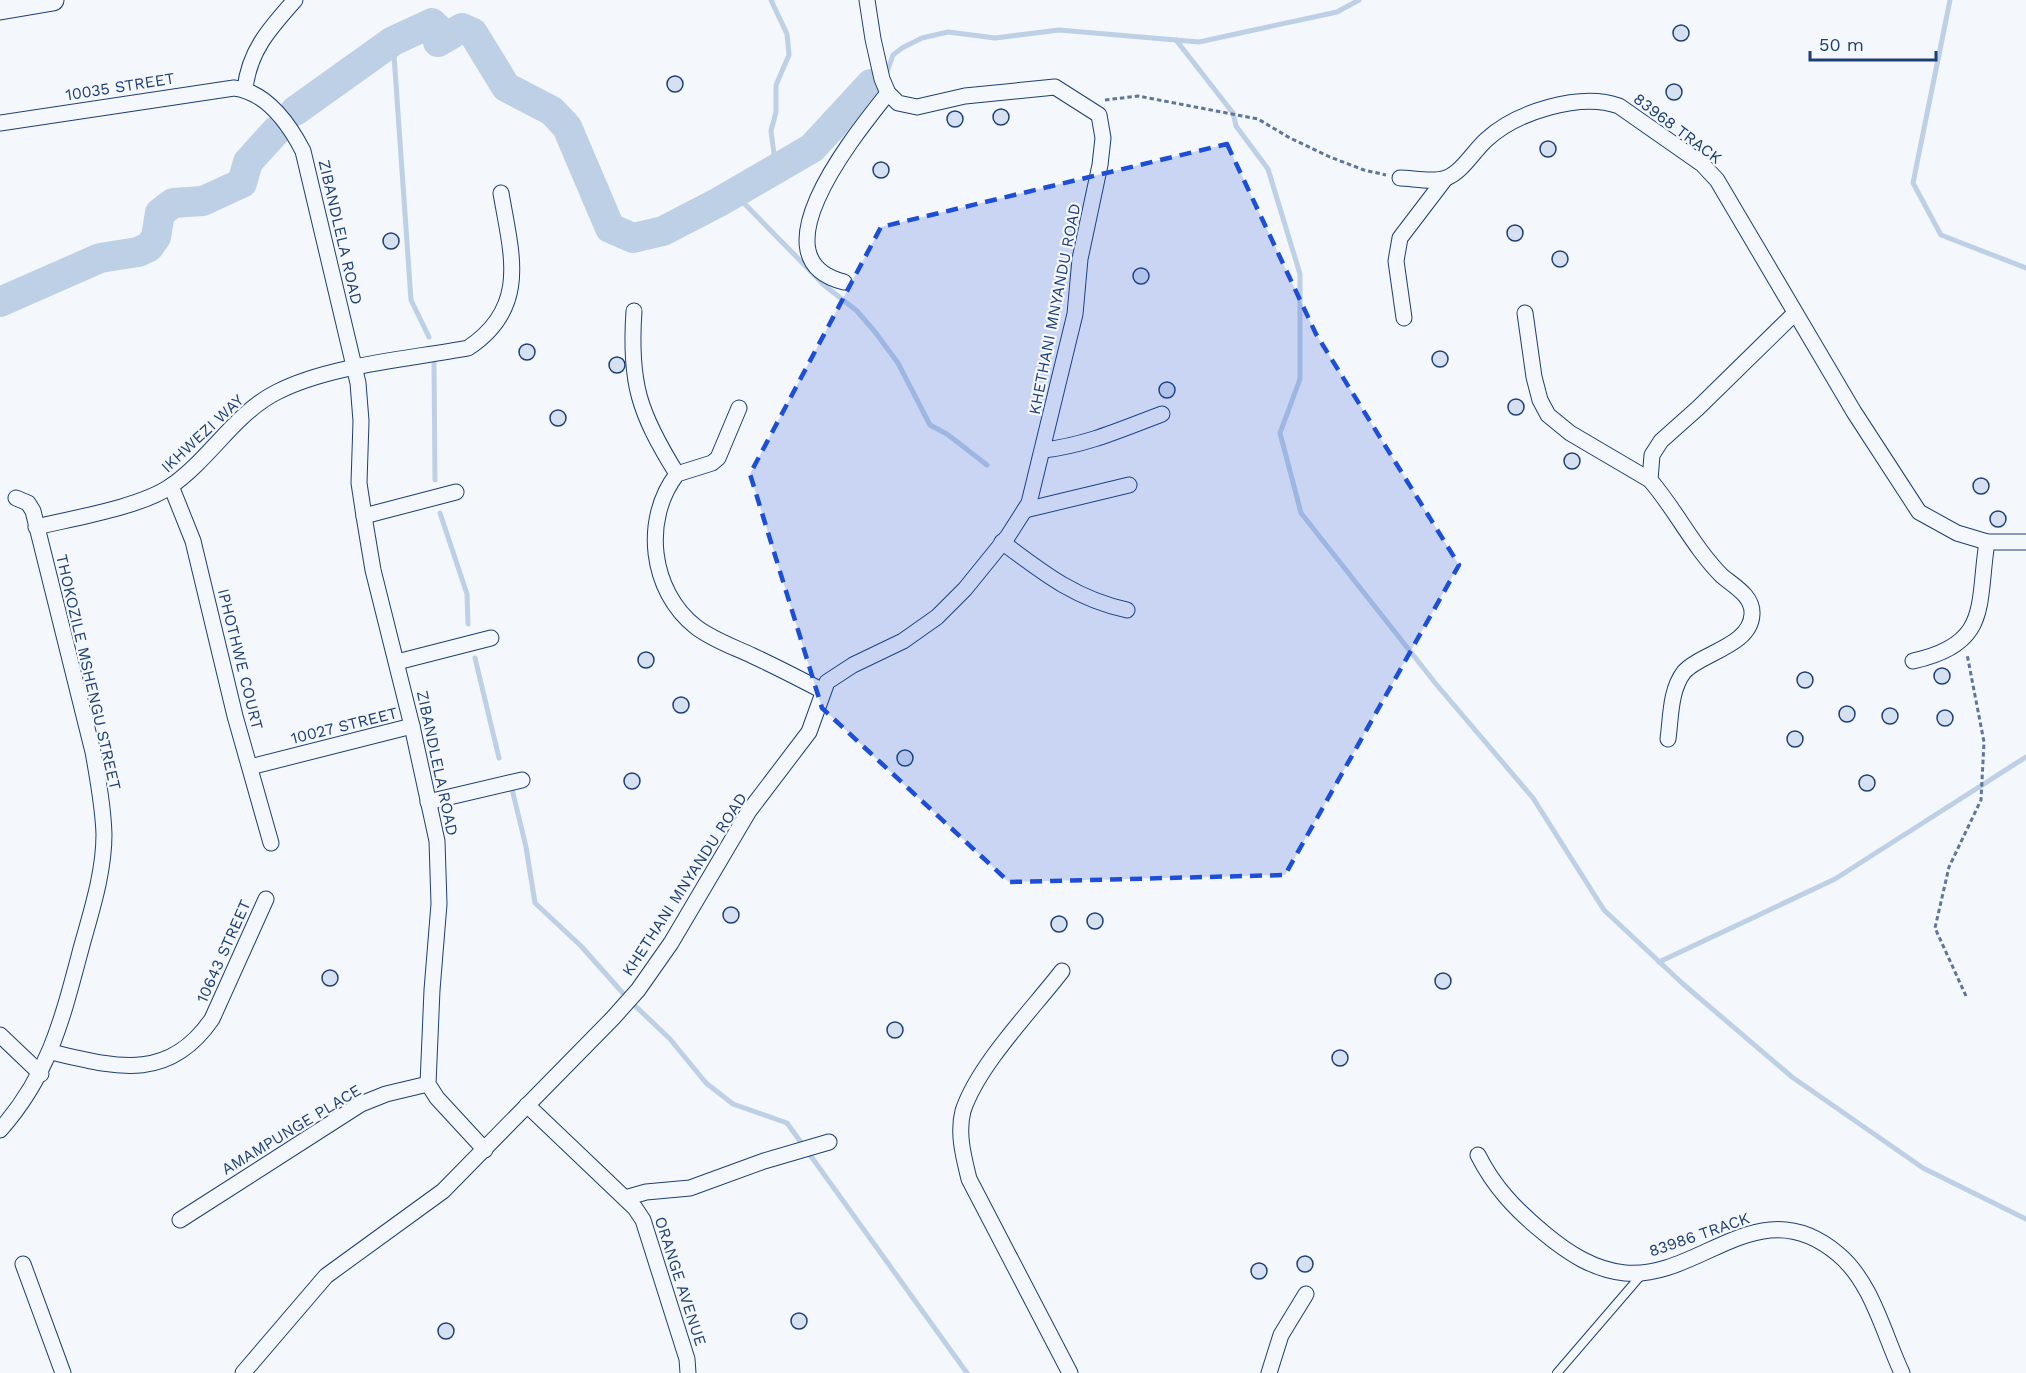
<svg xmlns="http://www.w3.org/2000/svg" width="2026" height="1373" font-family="'Work Sans',sans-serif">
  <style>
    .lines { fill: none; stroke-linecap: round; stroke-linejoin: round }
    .stream { stroke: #bed0e5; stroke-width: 5 }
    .river { stroke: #bed0e5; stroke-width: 30 }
    .building { fill: #d5e0f0; stroke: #1d3f73; stroke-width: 1.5 }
    .lane-casing { stroke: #1d3f73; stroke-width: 10 }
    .street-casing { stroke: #1d3f73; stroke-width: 17 }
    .secondary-casing { stroke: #1d3f73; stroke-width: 23 }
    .path { stroke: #5e769c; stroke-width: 3; stroke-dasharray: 4.5 3; stroke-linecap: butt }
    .lane { stroke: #f4f7fb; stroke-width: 8 }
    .street { stroke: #f4f7fb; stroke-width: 15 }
    .secondary { stroke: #f4f7fb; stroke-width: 21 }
    .marked { fill: #1d4ed8; fill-opacity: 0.2; stroke: #1d4ed8; stroke-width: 4.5; stroke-dasharray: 12 8; stroke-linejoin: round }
    .labels { text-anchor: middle; stroke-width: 4.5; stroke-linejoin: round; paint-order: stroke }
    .street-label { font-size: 16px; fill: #1d3f73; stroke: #f4f7fb }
  </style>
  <rect width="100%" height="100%" fill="#f4f7fb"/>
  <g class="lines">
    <g class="stream">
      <path d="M771 0 787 34 789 55 776 85V112L771 131 776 169"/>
      <path d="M1950 0 1913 183 1941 235 2026 268"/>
      <path d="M1176 40 1233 113 1236 126 1268 169 1300 274V379L1280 433 1301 513 1436 684 1533 798 1604 910 1683 984 1792 1077 1923 1168 2026 1219"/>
      <path d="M393 41 411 300 429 337"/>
      <path d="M887 72 893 55 902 48 922 38 948 32 995 38 1059 30 1199 42 1337 12 1359 0"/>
      <path d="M734 193 824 285 857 311 875 332 898 363 930 425 947 434 987 465"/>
      <path d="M434 362 435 480"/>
      <path d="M440 513 467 594 468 624"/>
      <path d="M475 658 499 758"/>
      <path d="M512 789 526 847 535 903 581 946 629 1000 670 1039 706 1083 733 1104 787 1123 967 1373"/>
      <path d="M1659 962 1835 879 2026 757"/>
    </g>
    <g class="river">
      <path d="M295 111 393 41 432 23 439 30 438 42 462 28 473 33 506 87 552 111 567 127 610 228 633 238 663 231 719 202 812 148 871 84"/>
      <path d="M0 302 100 258 138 252 149 247 156 237 160 213 173 203 203 201 242 183 248 162 277 130"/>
    </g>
  </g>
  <g class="building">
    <circle cx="1681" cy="33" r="8"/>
    <circle cx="675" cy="84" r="8"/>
    <circle cx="1674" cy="92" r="8"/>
    <circle cx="1001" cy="117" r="8"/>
    <circle cx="955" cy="119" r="8"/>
    <circle cx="1548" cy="149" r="8"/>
    <circle cx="881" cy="170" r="8"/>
    <circle cx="1515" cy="233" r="8"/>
    <circle cx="391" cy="241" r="8"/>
    <circle cx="1560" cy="259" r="8"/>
    <circle cx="1141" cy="276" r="8"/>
    <circle cx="527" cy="352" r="8"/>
    <circle cx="1440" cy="359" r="8"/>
    <circle cx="617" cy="365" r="8"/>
    <circle cx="1167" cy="390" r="8"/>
    <circle cx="1516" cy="407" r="8"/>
    <circle cx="558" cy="418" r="8"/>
    <circle cx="1572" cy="461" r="8"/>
    <circle cx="1981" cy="486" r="8"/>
    <circle cx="1998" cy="519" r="8"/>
    <circle cx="646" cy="660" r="8"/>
    <circle cx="1942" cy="676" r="8"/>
    <circle cx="1805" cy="680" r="8"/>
    <circle cx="681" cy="705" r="8"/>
    <circle cx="1847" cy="714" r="8"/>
    <circle cx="1890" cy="716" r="8"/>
    <circle cx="1945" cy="718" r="8"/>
    <circle cx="1795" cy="739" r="8"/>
    <circle cx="905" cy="758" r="8"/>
    <circle cx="632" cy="781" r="8"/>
    <circle cx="1867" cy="783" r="8"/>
    <circle cx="731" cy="915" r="8"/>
    <circle cx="1095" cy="921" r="8"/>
    <circle cx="1059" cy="924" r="8"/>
    <circle cx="330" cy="978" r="8"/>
    <circle cx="1443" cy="981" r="8"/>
    <circle cx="895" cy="1030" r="8"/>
    <circle cx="1340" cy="1058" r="8"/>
    <circle cx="1305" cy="1264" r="8"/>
    <circle cx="1259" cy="1271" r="8"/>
    <circle cx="799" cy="1321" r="8"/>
    <circle cx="446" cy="1331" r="8"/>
  </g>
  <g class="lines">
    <g class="lane-casing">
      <path id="lane" d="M1557 1373 1643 1273"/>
    </g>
    <g class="street-casing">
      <g id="street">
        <path d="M245 89C249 51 270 28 295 0"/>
        <path d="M0 123 234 88C267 92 289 124 303 151L358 383 361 421 359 483 364 516 373 570 412 726 437 841 439 904 432 990 428 1084 437 1098 485 1150"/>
        <path d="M1400 178C1412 178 1434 183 1446 178 1462 172 1473 152 1486 140 1516 112 1580 92 1619 106L1702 164 1717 180 1854 412 1919 512 1957 533 1987 542H2026"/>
        <path d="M844 282C751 259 859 130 888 93"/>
        <path d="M634 311C629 383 639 413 677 474"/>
        <path d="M1525 313 1534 377 1540 400 1548 415 1570 433 1650 480"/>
        <path d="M1404 318 1396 261 1400 238 1445 179"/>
        <path d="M739 408 718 458 712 463 677 474C642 519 650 591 696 627 713 640 734 647 753 656 777 667 800 679 823 691"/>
        <path d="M1044 450C1087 445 1122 429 1162 414"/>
        <path d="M171 486 193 541 235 716 271 843"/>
        <path d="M1025 510 1129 485"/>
        <path d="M364 516 456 492"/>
        <path d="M36 527C74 518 141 507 171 486 210 459 235 413 277 392 330 365 409 359 468 348 530 307 511 253 501 193"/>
        <path d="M1002 542C1043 573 1076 599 1127 610"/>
        <path d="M1913 661C1991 644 1977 605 1987 542"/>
        <path d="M397 662 491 638"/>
        <path d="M1668 739C1671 717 1670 690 1684 672 1701 653 1751 646 1752 614 1753 596 1734 586 1722 576 1694 548 1676 510 1650 480L1652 455 1661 441 1698 408 1794 314"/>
        <path d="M250 767 412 726"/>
        <path d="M428 802 522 780"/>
        <path d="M1062 971C1032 1010 978 1065 963 1111 957 1134 964 1158 969 1179L1070 1373"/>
        <path d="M0 1035 41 1074"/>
        <path d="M51 1052C115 1067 168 1083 212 1019L266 899"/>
        <path d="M527 1105 635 1208 643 1220 687 1359 688 1373"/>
        <path d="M0 1130C50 1074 63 1016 82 945 92 909 104 872 104 834 103 806 98 779 93 752L33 511 28 503 16 498"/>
        <path d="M1478 1155C1494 1187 1516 1210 1544 1233 1568 1253 1594 1270 1625 1273 1700 1280 1759 1187 1838 1254 1872 1282 1884 1335 1902 1373"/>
        <path d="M625 1198 646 1192 690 1188 764 1161 829 1142"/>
        <path d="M180 1220 361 1104 386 1094 428 1084"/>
        <path d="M23 1264 63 1373"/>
        <path d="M243 1373 326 1276 443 1191 613 1018 638 990 671 943 749 811 809 732 827 682 853 665 903 641 937 617 965 589 1008 536 1029 503 1075 314 1080 259 1100 165 1103 138 1099 115 1055 87 965 96 917 107 898 103 888 93 882 79 873 39 867 0"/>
        <path d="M1269 1373 1281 1335 1306 1294"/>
      </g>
    </g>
    <g class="secondary-casing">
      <path id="secondary" d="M0 9 53 0"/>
    </g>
    <g class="path">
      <path d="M1105 100 1138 96 1258 119 1290 138 1330 157 1364 170 1386 175"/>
      <path d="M1966 996 1935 928 1949 867 1981 800 1984 742 1967 654"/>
    </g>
    <use href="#lane" class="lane"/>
    <use href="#street" class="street"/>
    <use href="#secondary" class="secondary"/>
  </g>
  <path class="marked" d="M1227 144 1316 334 1459 565 1285 875 1009 882 822 708 750 474 881 227Z"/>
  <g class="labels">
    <g class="street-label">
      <text transform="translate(120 86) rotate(-9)" y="6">10035 STREET</text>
      <text transform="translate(1678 128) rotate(37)" y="6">83968 TRACK</text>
      <text transform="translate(341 232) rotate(77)" y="6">ZIBANDLELA ROAD</text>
      <text transform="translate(1054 309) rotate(-79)" y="6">KHETHANI MNYANDU ROAD</text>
      <text transform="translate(202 433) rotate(-43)" y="6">IKHWEZI WAY</text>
      <text transform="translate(241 659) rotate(76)" y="6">IPHOTHWE COURT</text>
      <text transform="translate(89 672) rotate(77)" y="6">THOKOZILE MSHENGU STREET</text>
      <text transform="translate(344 725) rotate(-14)" y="6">10027 STREET</text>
      <text transform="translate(438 763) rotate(78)" y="6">ZIBANDLELA ROAD</text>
      <text transform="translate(684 884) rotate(-57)" y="6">KHETHANI MNYANDU ROAD</text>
      <text transform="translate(223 951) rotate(-66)" y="6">10643 STREET</text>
      <text transform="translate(291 1129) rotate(-31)" y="6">AMAMPUNGE PLACE</text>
      <text transform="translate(1699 1234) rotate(-19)" y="6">83986 TRACK</text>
      <text transform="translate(681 1281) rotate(72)" y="6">ORANGE AVENUE</text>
    </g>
  </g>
  <path d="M1810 51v9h126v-9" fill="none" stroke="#1d3f73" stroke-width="3"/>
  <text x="1819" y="51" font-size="18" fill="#1d3f73" stroke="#f4f7fb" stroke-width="4.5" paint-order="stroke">50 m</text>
</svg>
